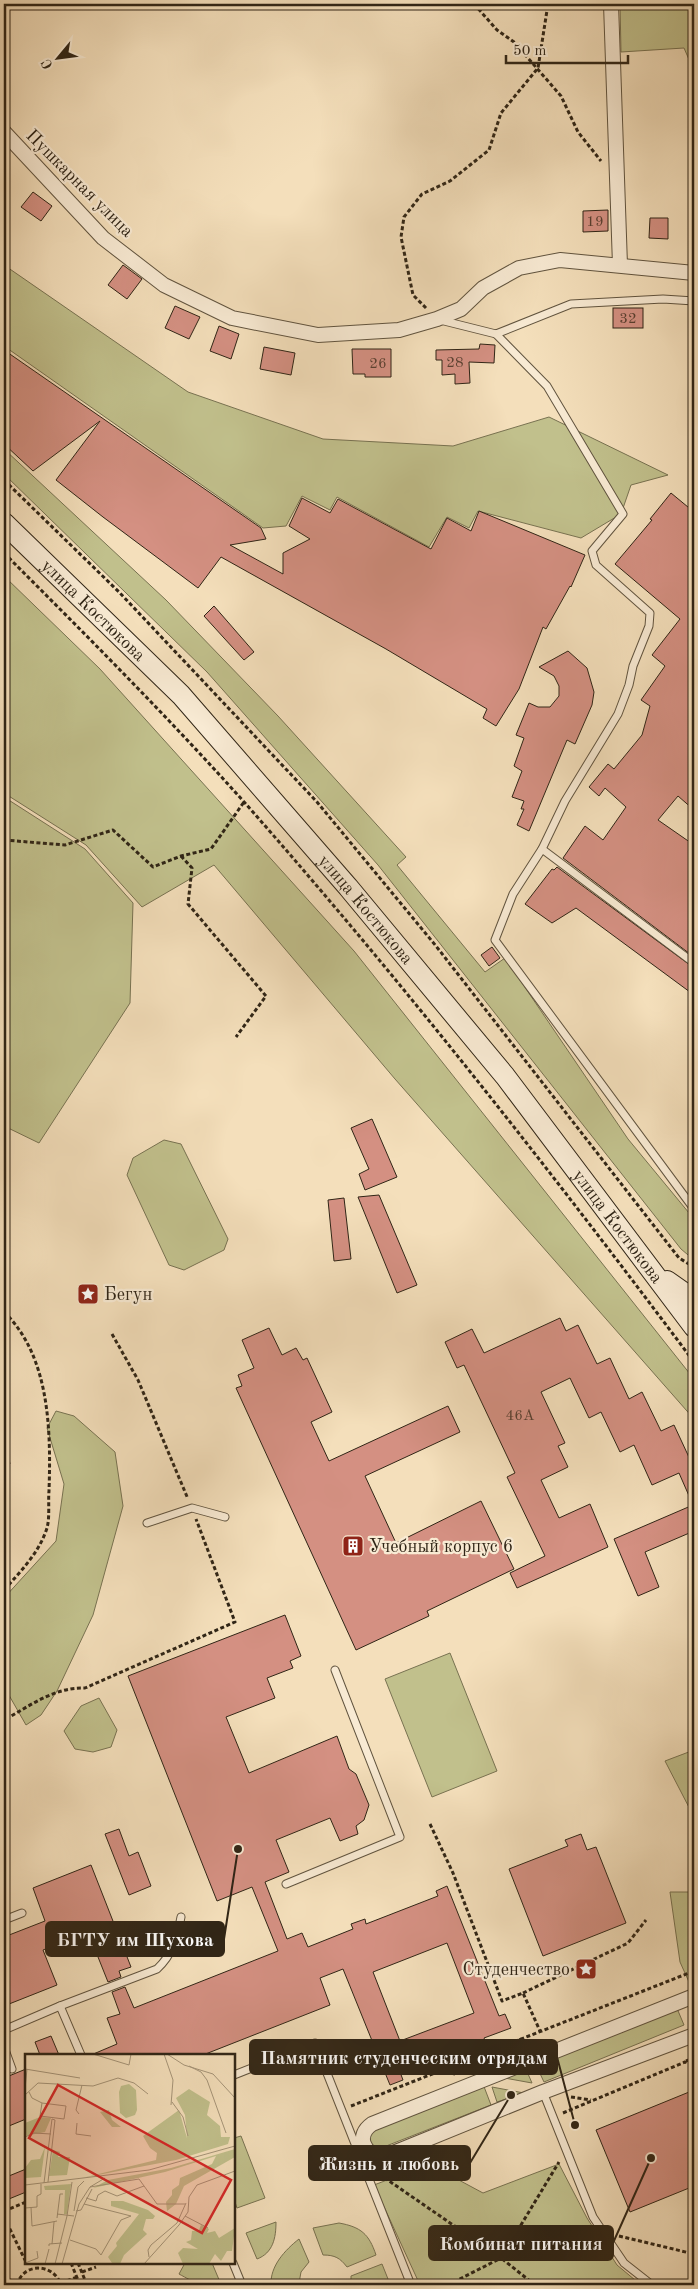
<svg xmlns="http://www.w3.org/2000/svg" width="698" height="2289" font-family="'Old Standard TT',serif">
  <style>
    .green { fill: #c1c08c; stroke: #787251 }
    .building { fill: #d49082; stroke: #302516; fill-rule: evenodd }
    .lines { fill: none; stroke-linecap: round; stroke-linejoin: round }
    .lane-casing { stroke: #61543f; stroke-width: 9 }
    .street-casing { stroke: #61543f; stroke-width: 16 }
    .secondary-casing { stroke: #302516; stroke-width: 22 }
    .path { stroke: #302516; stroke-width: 3; stroke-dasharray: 4 2.5; stroke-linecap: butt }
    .lane { stroke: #f8ead3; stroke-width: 7 }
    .street { stroke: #f8ead3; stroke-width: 14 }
    .secondary { stroke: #f8ead3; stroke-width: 20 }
    .labels { text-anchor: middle; stroke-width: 4.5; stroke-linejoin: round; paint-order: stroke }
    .number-label { font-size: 15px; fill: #594031 }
    .street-label { font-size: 18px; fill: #302516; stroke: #f8ead3 }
    .poi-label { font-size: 18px; fill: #302516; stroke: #f8ead3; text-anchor: start }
    .inset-road { fill: none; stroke: #a69579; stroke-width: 1 }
    .view { fill: #d62828; fill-opacity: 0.15; stroke: #d62828; stroke-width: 2.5 }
    .inset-edge { fill: none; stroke: #302516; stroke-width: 2.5 }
    .leader { fill: none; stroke: #302516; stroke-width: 2 }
    .callout-dot { fill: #302516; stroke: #f8ead3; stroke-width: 2 }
    .callout { fill: #302516; stroke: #302516; stroke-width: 2 }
    .callout-label { font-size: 19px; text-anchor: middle; font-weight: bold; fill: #fff }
  </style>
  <rect width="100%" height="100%" fill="#f4dfbb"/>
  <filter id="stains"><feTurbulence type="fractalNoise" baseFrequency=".004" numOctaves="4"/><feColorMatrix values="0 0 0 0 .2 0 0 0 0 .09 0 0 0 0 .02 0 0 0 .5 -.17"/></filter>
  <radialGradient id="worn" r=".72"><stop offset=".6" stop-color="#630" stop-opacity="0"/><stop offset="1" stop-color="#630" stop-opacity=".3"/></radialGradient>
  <g class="green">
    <path d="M620 4H694V71L684 48 621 52Z"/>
    <path d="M4 265 188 392 323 439 453 446 549 417 668 475 631 485 621 514 581 538 478 511 469 528 447 517 429 547 337 497 330 510 302 496 286 526 263 528 4 346Z"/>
    <path d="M4 449 166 600 278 716 406 857 397 865 485 972 505 958 628 1139 694 1219V1260L681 1249 378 865 207 672 4 474Z"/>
    <path d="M4 576 100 669 354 951 694 1379V1419L395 1079 214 865 142 907 86 845 4 793Z"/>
    <path d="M4 797 85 849 133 903 130 1003 39 1143 4 1126Z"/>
    <path d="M164 1140 181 1144 228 1239 224 1250 184 1270 169 1265 127 1175 133 1158Z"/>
    <path d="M56 1411 74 1416 115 1452 123 1506 93 1615 57 1691 41 1715 26 1725 6 1690 4 1598 56 1541 64 1484 47 1428Z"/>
    <path d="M450 1653 497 1771 432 1797 385 1679Z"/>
    <path d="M99 1698 117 1730 111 1747 93 1752 75 1749 64 1731 81 1706Z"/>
    <path d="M694 1750V1817L665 1761Z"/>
    <path d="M670 1892H694V1980L689 1982 680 1962Z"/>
    <path d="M676 2006 684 2025 544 2082 535 2063Z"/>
    <path d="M525 2067 532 2083 499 2077Z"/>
    <path d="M483 2084 491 2105 381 2148 373 2147 369 2140 371 2129Z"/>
    <path d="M492 2087 524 2093 497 2102Z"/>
    <path d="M241 2136 265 2198 237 2208 234 2199V2138Z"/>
    <path d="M429 2164 483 2193 559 2164 587 2218 617 2265 641 2285H420L374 2185Z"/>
    <path d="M276 2222C276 2238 273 2253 257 2259L246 2233Z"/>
    <path d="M339 2223C361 2227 369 2234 376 2255L347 2267C340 2258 335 2255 323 2255L313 2228Z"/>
    <path d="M299 2239 309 2262 301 2272 299 2283 294 2285H271C270 2266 285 2250 299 2239Z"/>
    <path d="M185 2263H212L220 2282C203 2289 194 2282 179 2274Z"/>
    <path d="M382 2264 388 2279 385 2285H351V2276Z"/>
  </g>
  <g class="building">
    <path d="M33 192 52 206 41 221 21 207Z"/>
    <path d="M608 210V231L583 232V211Z"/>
    <path d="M650 218H668V239L649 238Z"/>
    <path d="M123 265 142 279 127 299 108 285Z"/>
    <path d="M175 306 200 317 189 339 165 328Z"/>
    <rect x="613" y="308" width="30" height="20"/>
    <path d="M219 326 239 334 231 359 210 351Z"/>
    <path d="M480 344 495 345 494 363 469 362 470 383 455 384V374L442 375V360H436V350L479 349Z"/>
    <path d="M264 347 295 353 291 375 260 369Z"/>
    <path d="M352 349H391V377H365V374H353Z"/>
    <path d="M4 350 261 528 266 539 230 545 283 574V553L310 539 289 526 302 498 330 513 338 499 431 549 447 518 471 531 479 511 585 555 571 587 570 586 546 629 543 627 519 689 496 726 483 718 487 709 386 649 221 557 198 588 103 517 56 480 100 421 33 471 4 444Z"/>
    <path d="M671 493 694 512V810L678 796 658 820 694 845V957L563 858 585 826 603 840 626 807 605 788 599 796 589 787 608 764 614 769 642 735 650 706 641 700 665 666 652 655 680 619 615 564 652 520 650 519Z"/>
    <path d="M214 606 254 652 244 660 204 616Z"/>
    <path d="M568 651 587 668 594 692 592 705 575 744 567 740 529 831 517 825 524 809H521L524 801 512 797 522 771 514 766 524 738 516 735 529 703 538 707H550L559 696V686L554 676 539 667Z"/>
    <path d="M557 867 694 968V995L576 908 552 923 525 904 552 869 554 870Z"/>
    <path d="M492 947 500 958 489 966 481 955Z"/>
    <path d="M372 1119 397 1177 365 1190 359 1174 369 1169 351 1128Z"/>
    <path d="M379 1195 417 1285 397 1293 358 1197Z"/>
    <path d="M344 1198 351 1259 334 1261 328 1200Z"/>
    <path d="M560 1318 566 1331 578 1325 597 1364 610 1358 629 1399 642 1392 661 1431 674 1425 694 1468V1531L645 1552 659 1587 638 1596 614 1539 693 1505 679 1473 652 1485 634 1445 620 1452 601 1412 589 1418 570 1378 541 1392 565 1443 558 1446 568 1467 541 1480 559 1518 590 1504 608 1547 517 1588 510 1573 545 1556 507 1477 515 1473 464 1365 457 1368 445 1342 472 1329 484 1353Z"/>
    <path d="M269 1328 282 1355 296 1348 303 1360 307 1358 332 1412 311 1422 329 1461 448 1406 460 1432 365 1476 396 1543 481 1501 514 1569 427 1611 429 1616 356 1650 236 1388 242 1386 238 1375 254 1368 242 1340Z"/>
    <path d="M285 1615 301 1656 290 1661 293 1668 267 1678 275 1698 226 1717 249 1773 337 1736 349 1769 356 1774 369 1805 364 1820 356 1826 358 1834 340 1841 330 1818 276 1840 289 1872 265 1882 287 1939 302 1933 308 1947 353 1929 351 1924 365 1919 366 1924 438 1896 436 1891 447 1886 499 2016 505 2014 511 2028 484 2038 493 2062 483 2066 473 2043 400 2072 403 2080 390 2085 343 1969 320 1978 330 2005 203 2055H91L117 2044 107 2018 120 2014 112 1992 125 1987 134 2008 278 1951 252 1887 217 1901 128 1676ZM447 1943 474 2013 400 2041 373 1972Z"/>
    <path d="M119 1829 129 1856 138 1852 151 1886 129 1895 105 1834Z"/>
    <path d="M581 1834 587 1850 596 1847 626 1923 543 1956 509 1869 568 1846 565 1840Z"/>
    <path d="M91 1865 131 1967 119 1971 121 1977 108 1982 88 1932 43 1950 57 1985 4 2006V1937L45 1921 33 1888Z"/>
    <path d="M51 2036 59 2055H40L35 2042Z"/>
    <path d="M26 2069V2119L4 2128V2078Z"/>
    <path d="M694 2090V2186L630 2212 596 2130Z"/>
    <path d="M26 2169V2192L4 2201V2178Z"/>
  </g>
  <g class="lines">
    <g class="lane-casing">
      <g id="lane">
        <path d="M440 320 496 334 571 304 663 299 694 301"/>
        <path d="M496 334 547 386 623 514 592 551 596 565 650 613 649 626 633 666 629 685 618 714 565 801 542 849 513 894 495 940 694 1209"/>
        <path d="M542 849 694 963"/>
        <path d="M147 1523 192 1508 225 1517"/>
        <path d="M286 1884 400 1837 335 1670"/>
        <path d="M4 1920 22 1913"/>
        <path d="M60 2006 81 2055"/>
        <path d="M4 2030 60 2006 157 1969C173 1954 177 1938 181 1917"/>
        <path d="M4 2047 12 2069"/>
        <path d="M234 2075 315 2043 411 2285"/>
        <path d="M543 2092 593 2217 624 2263 652 2285"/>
        <path d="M233 2263 242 2285"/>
      </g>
    </g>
    <g class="street-casing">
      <g id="street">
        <path d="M611 4 620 265"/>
        <path d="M4 132 103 238 164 285 232 318 318 335 399 330 437 319 461 309 483 288 519 268 560 260 694 273"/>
        <path d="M694 1996 372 2124C355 2136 364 2153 381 2158L543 2092 694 2035"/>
      </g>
    </g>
    <g class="secondary-casing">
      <g id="secondary">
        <path id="s1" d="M4 523 181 695 348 887 505 1076 694 1327"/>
        <path d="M667 1281 694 1300"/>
      </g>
    </g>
    <g class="path">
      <path d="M474 4 497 30 514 42 561 96 578 132 601 161"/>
      <path d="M426 308 413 295 401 237 404 217 422 194 450 181 489 150 501 113 538 68 548 4"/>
      <path d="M4 480 119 592 317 802 436 946 679 1258 694 1267"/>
      <path d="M4 553C86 635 168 717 245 803 403 982 551 1171 694 1362"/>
      <path d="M4 840 65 845 113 830 153 867 181 856 211 849 244 802"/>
      <path d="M181 856 192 868 188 904 266 996 236 1037"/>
      <path d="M4 1312C50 1356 51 1431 49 1491 48 1502 50 1517 47 1528 39 1553 21 1571 4 1590"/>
      <path d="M112 1334 138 1380 188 1499"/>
      <path d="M4 1428 9 1465 4 1487"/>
      <path d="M4 1716 6 1719 4 1721"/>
      <path d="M6 1719C31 1705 55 1687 85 1688L235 1622 196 1519"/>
      <path d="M430 1824 453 1873 502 2001 523 1993 540 2031"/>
      <path d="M523 1993 628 1943 646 1920"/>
      <path d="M520 2038 525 2049"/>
      <path d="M686 2061 694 2058"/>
      <path d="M439 2071 455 2074"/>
      <path d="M571 2097 591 2100"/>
      <path d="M351 2106 694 1971"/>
      <path d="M563 2113 685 2062 694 2066"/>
      <path d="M379 2174 501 2258 535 2285"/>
      <path d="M4 2211 26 2202"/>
      <path d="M4 2217 26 2262"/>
      <path d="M516 2233H591"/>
      <path d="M619 2236 694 2254"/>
      <path d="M71 2263 80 2285"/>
      <path d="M78 2263 87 2285"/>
      <path d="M82 2272 96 2267"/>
      <path d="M4 2277 16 2283"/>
      <path d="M61 2283 77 2277"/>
      <path d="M17 2285C23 2262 54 2263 61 2285"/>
      <path d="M448 2285 501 2258 559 2162"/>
    </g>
    <use href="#lane" class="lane"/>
    <use href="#street" class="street"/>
    <use href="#secondary" class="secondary"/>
  </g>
  <defs>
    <g id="sight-square" transform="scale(1.125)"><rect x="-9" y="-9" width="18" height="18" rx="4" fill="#8f2418" stroke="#f8ead3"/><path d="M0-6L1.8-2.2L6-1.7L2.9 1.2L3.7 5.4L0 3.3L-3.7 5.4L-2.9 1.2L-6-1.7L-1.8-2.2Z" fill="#fff"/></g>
    <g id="building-square" transform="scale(1.125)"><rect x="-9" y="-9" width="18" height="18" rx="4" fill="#8f2418" stroke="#f8ead3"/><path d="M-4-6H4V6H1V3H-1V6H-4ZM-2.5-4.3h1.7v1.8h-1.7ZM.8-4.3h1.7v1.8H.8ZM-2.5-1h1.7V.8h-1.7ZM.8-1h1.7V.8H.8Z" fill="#fff"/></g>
  </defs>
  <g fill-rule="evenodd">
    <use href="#sight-square" x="88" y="1294"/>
    <use href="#building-square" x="353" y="1546"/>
    <use href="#sight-square" x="586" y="1969"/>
  </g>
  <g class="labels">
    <g class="number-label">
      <text x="595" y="226">19</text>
      <text x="628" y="323">32</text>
      <text x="455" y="367">28</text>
      <text x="378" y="368">26</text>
      <text x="520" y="1420">46А</text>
    </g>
    <g class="street-label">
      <text transform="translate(80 183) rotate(45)" y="6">Пушкарная улица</text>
      <text dy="6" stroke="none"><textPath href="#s1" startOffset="125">улица Костюкова</textPath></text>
      <text dy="6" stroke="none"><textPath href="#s1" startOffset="530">улица Костюкова</textPath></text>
      <text dy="6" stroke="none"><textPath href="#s1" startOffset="935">улица Костюкова</textPath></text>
    </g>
    <g class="poi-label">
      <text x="104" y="1300">Бегун</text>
      <text x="369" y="1552">Учебный корпус 6</text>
      <text x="570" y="1975" text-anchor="end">Студенчество</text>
    </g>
  </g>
  <g transform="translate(25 2054)">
    <rect width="210" height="210" fill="#f4dfbb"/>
    <path d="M104 30 111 36 112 56 110 61 101 64 95 59 94 38 96 32ZM164 35 185 48 182 61 195 72 196 83H205L203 90 151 106 57 124 131 106 132 99 125 94 118 82 154 56 162 84 160 61 151 44ZM84 56 87 66 96 73H87L75 58ZM15 63 26 64 20 78 0 82V69ZM20 93 16 123 0 124V114L6 106 15 105ZM210 95V103L159 132 151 150 142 157 141 148 147 141V136L154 131 155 124 187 110 191 102 140 118 68 134 83 126 146 114ZM28 96 35 98 33 103H45L42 121 24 122ZM46 130 42 160H39L40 136H20L19 132ZM86 147H98L123 156 130 162 128 165H121L118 176 122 180 99 201 95 210H80L87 209 83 203 92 192 91 189 114 160 86 152ZM176 171 184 175 182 179 190 177 194 184 210 174 207 197H202L196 207 190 200 184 210H158L153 199 158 194 173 195 161 188 166 186 167 177 174 176Z" fill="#c1c08c"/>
    <path class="inset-road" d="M68 0 104 11 106 0M139 0 148 26 146 51M142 0 159 11 188 20 210 44M164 12 176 18 182 26 201 79M0 15 55 24M0 35 2 15M4 38 7 44 17 49M0 41 13 29 68 32 93 24 109 29 123 40M147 48 158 63 163 82M17 49 41 52 39 65 15 62ZM54 60 51 56 57 31M52 69 51 80 66 82M0 83 9 79 26 80M23 128 30 66M19 129 27 65 30 66M0 131 124 116 210 92M65 133 114 125 132 150H160M61 144 71 147 73 141 80 137 92 142 119 132M6 153 7 172 32 167M0 154 12 153V142L16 140V130M49 157 53 133 59 127M51 157 56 156 67 135M32 160 49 162M160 162 183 174M32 164 35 140H38M45 186 71 195 76 201 96 166 106 162 59 150M27 190 29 168M24 192V190L37 189M124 203 123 196 126 191 152 169 161 149M0 209 13 204 12 197M20 210 24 195M30 210 42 162 47 128M37 210 54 150 65 133 80 124M119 210 154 171 163 158 164 143 172 131 210 117"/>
    <path class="view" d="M33 31 206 126 177 179 4 84Z"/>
    <rect width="210" height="210" class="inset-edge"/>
  </g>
  <path class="leader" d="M238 1849L224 1939M575 2125L557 2057M511 2095L470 2163M651 2158L613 2243"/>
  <g class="callout-dot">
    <circle cx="238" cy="1849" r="5"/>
    <circle cx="575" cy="2125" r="5"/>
    <circle cx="511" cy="2095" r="5"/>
    <circle cx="651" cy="2158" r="5"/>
  </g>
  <g class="callout">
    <rect x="46" y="1922" width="178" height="34" rx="5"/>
    <rect x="250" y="2040" width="307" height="34" rx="5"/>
    <rect x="309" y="2146" width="161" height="34" rx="5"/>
    <rect x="429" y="2226" width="184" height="34" rx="5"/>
  </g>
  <g class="callout-label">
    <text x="135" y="1946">БГТУ им Шухова</text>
    <text x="404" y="2064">Памятник студенческим отрядам</text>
    <text x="389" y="2170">Жизнь и любовь</text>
    <text x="521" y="2250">Комбинат питания</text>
  </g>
  <rect width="698" height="2289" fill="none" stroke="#f4dfbb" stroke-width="20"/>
  <rect x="5" y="5" width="688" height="2279" fill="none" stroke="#302516" stroke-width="2.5"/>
  <rect x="10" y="10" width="678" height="2269" fill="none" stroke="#302516"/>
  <g transform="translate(58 58) rotate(241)" stroke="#f8ead3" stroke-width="4" paint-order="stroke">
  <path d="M0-4L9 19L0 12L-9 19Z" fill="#302516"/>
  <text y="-8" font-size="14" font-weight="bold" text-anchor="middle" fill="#302516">С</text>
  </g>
  <path d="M506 55v8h122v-8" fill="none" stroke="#302516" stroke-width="2.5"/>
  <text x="513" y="55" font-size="15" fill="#302516" stroke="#f8ead3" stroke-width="4" paint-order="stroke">50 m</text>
  <rect width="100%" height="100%" filter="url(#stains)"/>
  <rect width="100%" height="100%" fill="url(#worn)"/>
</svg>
